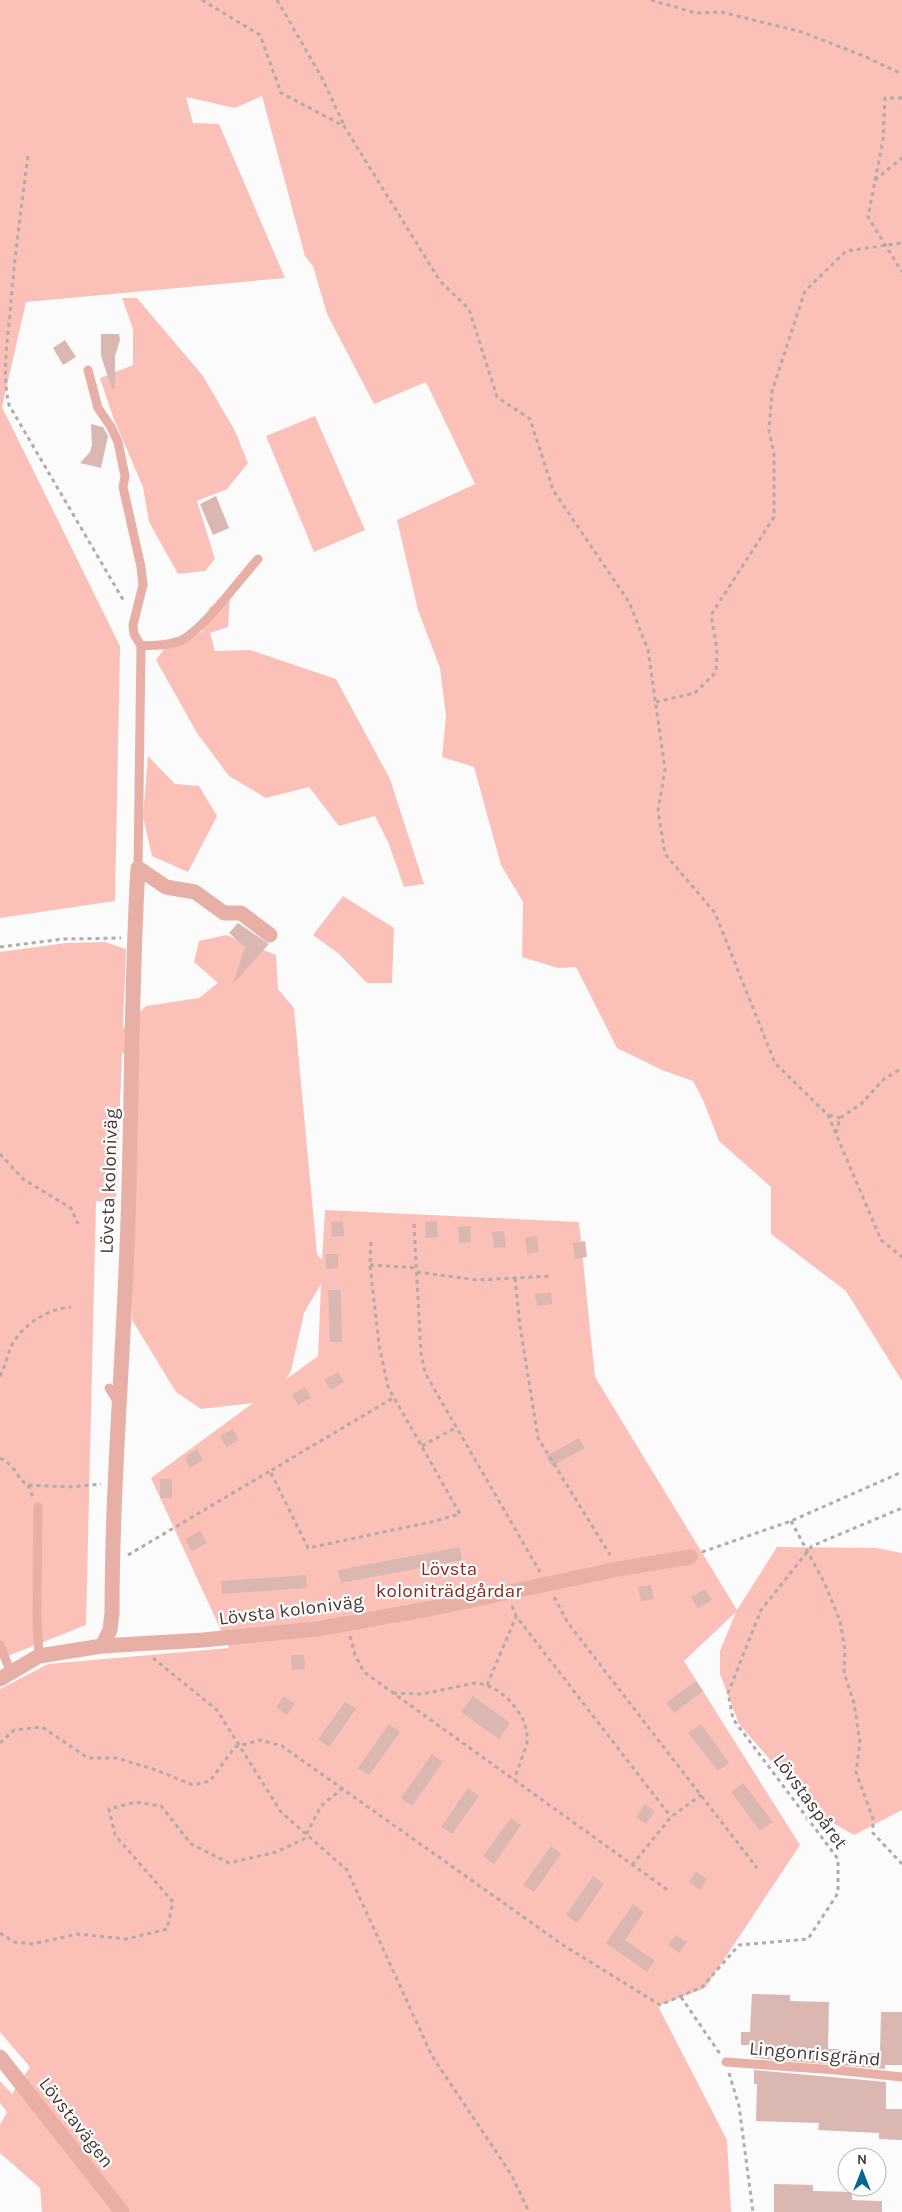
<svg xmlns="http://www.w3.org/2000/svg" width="902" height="2212" font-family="Karla,sans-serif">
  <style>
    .green { fill: #fbc1b8; fill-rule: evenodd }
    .building { fill: #dab7b1 }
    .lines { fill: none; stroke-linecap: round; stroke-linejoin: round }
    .path { stroke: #b1abaa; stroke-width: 3; stroke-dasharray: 4 4; stroke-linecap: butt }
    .lane { stroke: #e8afa6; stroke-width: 9 }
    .street { stroke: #e8afa6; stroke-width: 15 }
    .labels { text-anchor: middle; stroke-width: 4.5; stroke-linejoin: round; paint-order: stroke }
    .street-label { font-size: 19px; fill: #473836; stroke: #fff }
    .park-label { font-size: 19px; fill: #822c23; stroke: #fff }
  </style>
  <rect width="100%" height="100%" fill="#fbfbfb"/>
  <g class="green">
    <path d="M0 0H902V1381L846 1291 771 1234V1187L719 1141 703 1100 693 1081 662 1070 617 1048 576 967 558 968 522 957 523 902 501 865 474 767 442 757 446 716 440 668 418 610 397 520 475 484 426 382 374 404 327 314 313 266 305 256 262 96 235 108 186 97 193 123 219 124 285 278 26 302 2 407 120 646 115 901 0 918Z"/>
    <path d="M122 298H137L203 376 235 431 248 463 227 489 197 501 215 559 205 571 178 574 149 522 143 487 113 417 100 378 133 365V329Z"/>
    <path d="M315 416 365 530 314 552 266 436Z"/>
    <path d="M230 598 228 627 210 633 215 651 250 650 336 679 390 779 424 884 404 887 388 842 375 816 339 826 309 787 266 798 229 776 197 733 156 660 172 638 202 632 210 607Z"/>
    <path d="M148 756 175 784 199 786 217 816 188 872 152 856 143 817Z"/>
    <path d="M343 896 394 928 392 983H367L339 954 313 935Z"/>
    <path d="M226 935 276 955 278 989 294 1008 317 1254 322 1260 325 1210 579 1222 595 1377 737 1610 777 1547 876 1548 902 1553V1810L854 1835 817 1814 739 1724 720 1674V1651L736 1612 684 1661 800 1845 705 1988 658 2006 727 2140 731 2212H42L40 2188 0 2153V2125L7 2112 0 2103V2081L12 2094 30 2067 0 2032V1689L48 1664 229 1648 151 1478 253 1403 201 1409 176 1392 132 1320 135 1066 122 1052 116 1203 96 1201 86 1625 0 1659V952L66 943 105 942 126 949 123 1028 146 1006 199 998 218 983 194 962 199 941ZM321 1284 318 1356 285 1380 291 1371 304 1313Z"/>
  </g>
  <g class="building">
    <path d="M101 334H119L120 340 115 356V388L112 389 101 356Z"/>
    <path d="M65 340 76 357 63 365 53 348Z"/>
    <path d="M91 424 103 427 108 436 101 468 80 463 90 452 92 445Z"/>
    <path d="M216 496 229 528 213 535 200 504Z"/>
    <path d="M238 923 269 944 233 984 245 947 229 933Z"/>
    <path d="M343 1221 344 1236 332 1237 331 1222Z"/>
    <path d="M437 1221 438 1237 426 1238 425 1222Z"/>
    <path d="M470 1226 471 1242 459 1243 458 1227Z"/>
    <path d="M504 1231 506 1247 494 1248 492 1232Z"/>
    <path d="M537 1236 539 1252 527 1254 525 1238Z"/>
    <path d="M585 1241 587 1257 575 1259 573 1243Z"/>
    <path d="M326 1254H338V1268L326 1269Z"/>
    <path d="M328 1290H341L342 1342H330Z"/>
    <path d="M551 1292 552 1304 537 1306 535 1294Z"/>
    <path d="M338 1372 344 1382 331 1390 324 1380Z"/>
    <path d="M305 1387 311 1398 298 1405 292 1395Z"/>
    <path d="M233 1429 239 1440 226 1447 220 1436Z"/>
    <path d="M579 1438 585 1448 552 1466 546 1456Z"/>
    <path d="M197 1449 203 1460 190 1468 186 1461V1456Z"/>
    <rect x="160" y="1479" width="12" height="19"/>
    <path d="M200 1531 207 1543 192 1551 185 1539Z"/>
    <path d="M460 1547 462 1560 341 1583 338 1570Z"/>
    <path d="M306 1575 307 1588 222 1594 221 1581Z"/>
    <path d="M651 1585 654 1599 641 1601 638 1587Z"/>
    <path d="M705 1589 712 1600 698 1608 691 1597Z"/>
    <path d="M291 1655H304L305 1669 292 1670Z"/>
    <path d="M696 1681 703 1691 674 1713 666 1703Z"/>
    <path d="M284 1696 295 1704 287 1715 276 1707Z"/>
    <path d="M473 1696 510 1723 499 1739 461 1712Z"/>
    <path d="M345 1702 356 1709 329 1747 318 1739Z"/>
    <path d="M389 1724 400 1732 369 1775 358 1768Z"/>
    <path d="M701 1724 729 1763 718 1771 688 1733Z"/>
    <path d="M432 1754 443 1762 412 1806 401 1798Z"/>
    <path d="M743 1783 773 1822 760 1831 731 1792Z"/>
    <path d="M468 1788 479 1796 452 1834 441 1827Z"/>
    <path d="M645 1804 655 1811 646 1824 636 1817Z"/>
    <path d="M511 1818 521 1825 494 1864 483 1856Z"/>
    <path d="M551 1846 561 1854 534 1892 523 1885Z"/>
    <path d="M696 1871 707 1879 700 1890 689 1882Z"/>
    <path d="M593 1876 604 1884 577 1923 566 1915Z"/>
    <path d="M633 1904 644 1912 625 1940 655 1961 647 1972 606 1943Z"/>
    <path d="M676 1935 687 1942 679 1953 668 1945Z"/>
    <path d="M752 1994 790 1995V2001L829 2002 828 2049H842V2053H880L881 2012H902V2065H885V2069L754 2058 753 2045H741V2032H750Z"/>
    <path d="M754 2070 886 2082V2109H902V2140L879 2139V2133L818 2130 819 2123 756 2121 757 2084H754Z"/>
    <path d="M774 2184 813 2185V2191L852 2192V2200L882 2201V2212H774Z"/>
  </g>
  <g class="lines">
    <g class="path">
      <path d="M202 0 260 35 281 93 344 126 440 281 469 309 497 397 530 419 553 490 629 602 648 650 665 769 658 811 665 854 715 913 775 1063 828 1115 881 1240 902 1257"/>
      <path d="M277 0 322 78 344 125"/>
      <path d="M651 0 696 13 721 12 802 32 866 57 902 74"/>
      <path d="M902 98H885L883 140 868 217 902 272"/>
      <path d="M28 156C21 209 14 261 10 313 7 345 2 374 9 405L125 603"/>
      <path d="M875 180 902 158"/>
      <path d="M656 702 695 693 716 672 717 649 711 615 774 517V454L769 431 772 391 805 291 846 251 902 243"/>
      <path d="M0 947 64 939 121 938"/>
      <path d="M829 1115 840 1118"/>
      <path d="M836 1133 840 1118 861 1104 884 1079 902 1068"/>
      <path d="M0 1154 23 1179 71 1208 78 1224"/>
      <path d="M414 1224 421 1353 425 1373 540 1572"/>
      <path d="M371 1242 370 1265 379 1345 388 1387 460 1514 431 1522 308 1548 270 1471 393 1398"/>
      <path d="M370 1265 417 1268"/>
      <path d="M417 1272 477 1280 552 1276"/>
      <path d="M515 1278 520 1326 538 1438 610 1555"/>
      <path d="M0 1376C6 1366 7 1353 13 1343 25 1323 48 1309 71 1307"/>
      <path d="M422 1446 457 1427"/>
      <path d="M0 1458C17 1466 17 1480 28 1485L70 1487 101 1484"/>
      <path d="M28 1485 33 1497"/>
      <path d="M791 1521 825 1584 840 1621 845 1650 844 1673 854 1703 860 1743 856 1772 873 1819V1833L902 1864"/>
      <path d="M702 1552 791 1521 902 1472"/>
      <path d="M128 1555 270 1471"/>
      <path d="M554 1597 568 1623 757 1868"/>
      <path d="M512 1606 516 1616 671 1817"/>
      <path d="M350 1636 355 1655 364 1672 669 1891"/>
      <path d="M153 1658 217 1710 281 1812 347 1870 432 2056 511 2174 529 2212"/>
      <path d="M487 1685 516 1617"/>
      <path d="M393 1693 423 1694 475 1683 487 1685 500 1692 511 1702 522 1717 527 1732V1744L514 1780"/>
      <path d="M0 1743 14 1730 42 1727 88 1758H116L153 1769 193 1785 210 1781 235 1747 260 1740 282 1746 563 1945 660 2005 702 1987 739 1945 808 1939 838 1893V1859L733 1719 728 1693 761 1610 812 1546 902 1508"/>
      <path d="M632 1865 671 1817 701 1795"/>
      <path d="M0 1933 14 1942 33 1944 78 1934 126 1939 167 1929 173 1902 115 1835 109 1809 136 1802 161 1806 191 1844 229 1863 276 1852 304 1839 321 1806 343 1788"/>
      <path d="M681 1997 720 2054"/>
      <path d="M729 2073 739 2106 753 2212"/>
    </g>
    <g class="lane">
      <path d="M88 370 98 408 111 427 118 442 125 476 123 487 141 567 143 585 133 625 134 634 141 646 138 868"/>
      <path d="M141 646C154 645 168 646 180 641 204 629 239 580 258 559"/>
      <path d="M109 1388 118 1402"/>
      <path d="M38 1507 37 1619 39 1656"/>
      <path d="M0 1645 11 1673"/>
      <path d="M726 2062 836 2070 902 2077"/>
    </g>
    <g class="street">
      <path d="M102 1646 110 1630 112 1613C112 1482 124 1351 128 1220 132 1103 131 985 138 868L166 887 195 892 224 913H241L270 935"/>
      <path d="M0 1679 39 1656 102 1646 203 1640 317 1629 439 1607 618 1569 690 1557"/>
      <path d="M0 2057 122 2212"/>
    </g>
  </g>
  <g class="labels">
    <g class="street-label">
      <text transform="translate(108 1181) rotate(-88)" y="7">Lövsta koloniväg</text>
      <text transform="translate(291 1609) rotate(-7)" y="7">Lövsta koloniväg</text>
      <text transform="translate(811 1801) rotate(54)" y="7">Lövstaspåret</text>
      <text transform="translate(815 2053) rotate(5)" y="7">Lingonrisgränd</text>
      <text transform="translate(77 2122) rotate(52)" y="7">Lövstavägen</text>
    </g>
    <g class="park-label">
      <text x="449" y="1575">Lövsta<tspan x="449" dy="22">koloniträdgårdar</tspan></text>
    </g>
  </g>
  <g transform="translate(862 2172)"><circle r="24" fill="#ffffff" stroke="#b5afaf"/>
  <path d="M0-4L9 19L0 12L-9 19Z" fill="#046695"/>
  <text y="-8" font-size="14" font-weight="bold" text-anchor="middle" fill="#473836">N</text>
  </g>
</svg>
